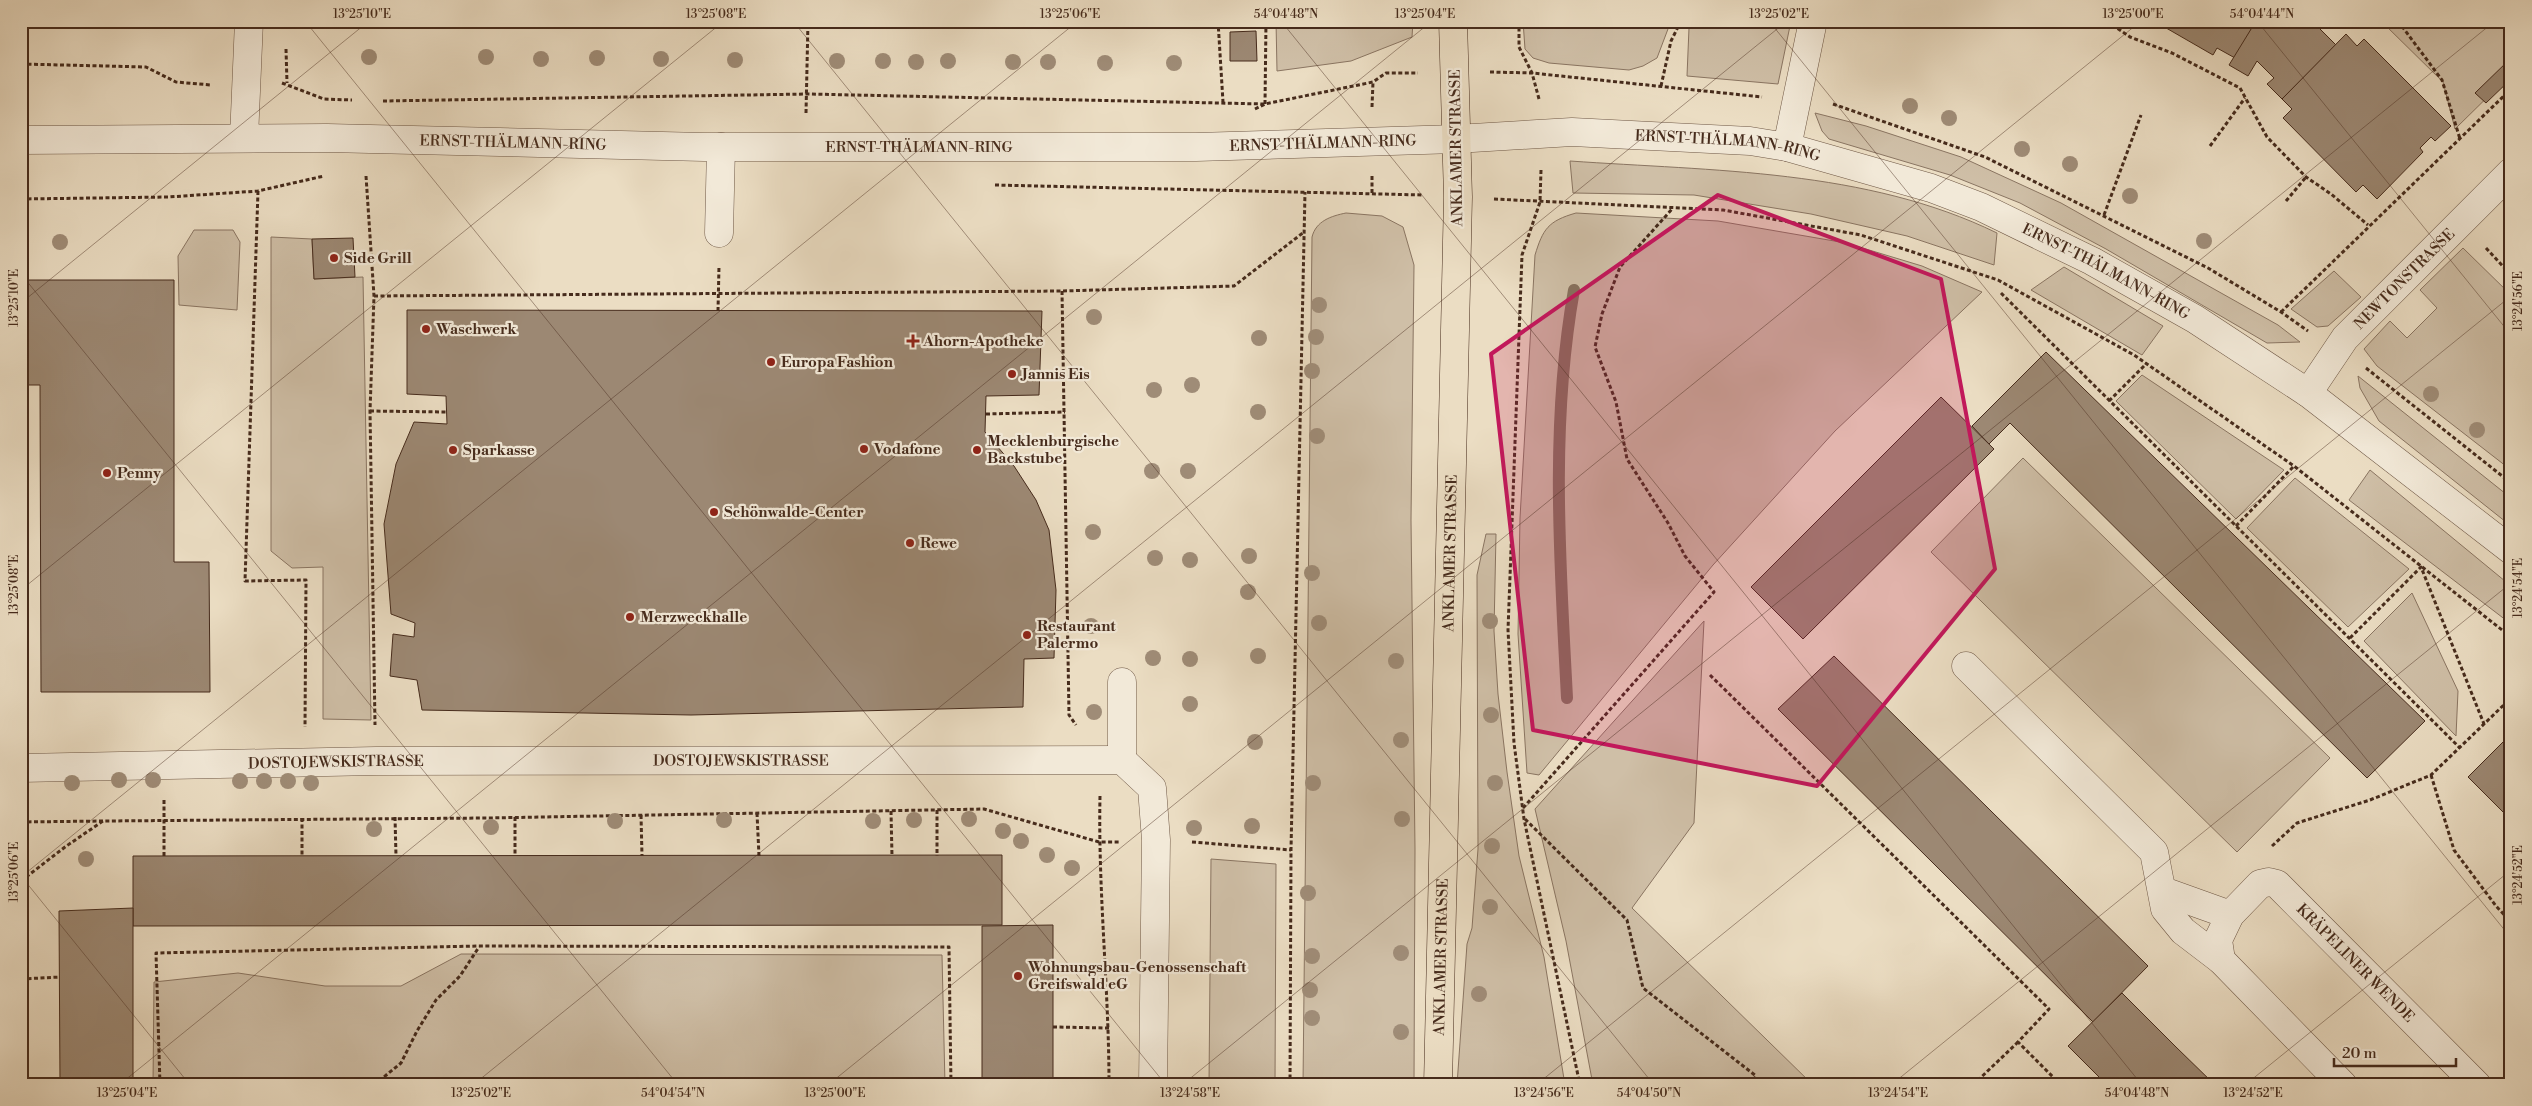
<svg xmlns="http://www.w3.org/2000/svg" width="2532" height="1106" font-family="'Libre Bodoni',serif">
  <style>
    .green { fill: #cfbfa7; stroke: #8a7562 }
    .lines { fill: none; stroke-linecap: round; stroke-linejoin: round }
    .stream { stroke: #87715e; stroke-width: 12 }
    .building { fill: #9c8873; stroke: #462b1c }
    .minor-casing { stroke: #6f5846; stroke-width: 29 }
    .major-casing { stroke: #462b1c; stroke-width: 29 }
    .path { stroke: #462b1c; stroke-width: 3; stroke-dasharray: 4 2.5; stroke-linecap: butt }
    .minor { stroke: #f2e9d8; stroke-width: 28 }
    .major { stroke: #ebddc3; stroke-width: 28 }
    .tree { fill: #9f8c77 }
    .marked { fill: #c2185b; fill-opacity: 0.2; stroke: #c2185b; stroke-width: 4; stroke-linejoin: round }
    .ticks { fill: none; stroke: #462b1c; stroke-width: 1; stroke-opacity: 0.45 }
    .poi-dot { fill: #8f2418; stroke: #f2e9d8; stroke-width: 2 }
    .labels { text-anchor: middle; stroke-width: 4.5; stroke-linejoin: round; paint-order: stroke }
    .street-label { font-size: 15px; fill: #462b1c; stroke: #f2e9d8 }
    .poi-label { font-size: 15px; font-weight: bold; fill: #462b1c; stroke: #f2e9d8; text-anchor: start }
    .neatline { fill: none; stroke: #462b1c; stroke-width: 2 }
    .ticks-label { font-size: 12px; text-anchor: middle; fill: #462b1c }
  </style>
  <rect width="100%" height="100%" fill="#ebddc3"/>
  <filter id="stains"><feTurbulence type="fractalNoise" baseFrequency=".004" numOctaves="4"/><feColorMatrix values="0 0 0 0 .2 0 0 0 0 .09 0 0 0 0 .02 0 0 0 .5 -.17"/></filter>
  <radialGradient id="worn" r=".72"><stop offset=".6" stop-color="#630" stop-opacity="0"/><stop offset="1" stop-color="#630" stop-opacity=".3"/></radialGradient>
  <g class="green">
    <path d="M1276 21H1413L1412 37 1351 61 1277 71Z"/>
    <path d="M1523 21H1671L1657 58 1643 66 1629 70 1549 63 1533 58 1525 49Z"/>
    <path d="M1692 21H1791L1778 84 1687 76 1689 28Z"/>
    <path d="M2381 21H2511V74L2455 129 2443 82Z"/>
    <path d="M1815 113 1866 126 1961 157 2061 203 2278 325 2300 342 2267 343 2106 249 2020 203 1950 175 1829 139 1822 131Z"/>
    <path d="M1570 161C1712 171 1866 169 1997 233L1994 265 1907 236 1811 214 1694 195 1573 193Z"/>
    <path d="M1346 213 1382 216 1403 227 1414 265 1411 520 1415 849 1414 1085H1303L1312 237C1316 221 1331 216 1346 213Z"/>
    <path d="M1576 213 1718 221 1846 243 1922 266 1982 292 1835 431 1713 565 1539 775 1527 773 1518 634 1520 518 1535 255C1543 229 1548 221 1576 213Z"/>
    <path d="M194 230H233L240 242 237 310 179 305 178 256Z"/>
    <path d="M271 237 312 239 314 279 363 277 371 720 323 719V567L292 568 271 551Z"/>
    <path d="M2463 248 2511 295V470L2377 366 2364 349 2390 321 2407 338 2437 308 2420 290Z"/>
    <path d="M2064 267 2163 326 2142 355 2031 290Z"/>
    <path d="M2334 271 2361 297 2328 326 2317 327 2291 309Z"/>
    <path d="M2142 375 2284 470 2236 519 2116 401Z"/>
    <path d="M2358 376 2511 498V526L2379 421 2360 388Z"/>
    <path d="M2023 458 2330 758 2237 852 1931 552Z"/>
    <path d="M2370 470 2511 586V624L2349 500Z"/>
    <path d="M2295 478 2409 569 2348 627 2247 528Z"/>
    <path d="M1486 534H1496L1494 631 1498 694 1507 772 1519 856 1544 957 1565 1085H1457L1467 944 1472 928 1478 849 1477 575Z"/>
    <path d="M2412 593 2458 691 2456 736 2364 641Z"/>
    <path d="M1704 621 1694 823 1632 908 1813 1085H1593L1566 941 1535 809Z"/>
    <path d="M1211 859 1276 864 1275 1085H1209Z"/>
    <path d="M461 954 942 955 945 1085H153L154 982 238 973 325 986H401Z"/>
  </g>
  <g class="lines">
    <path class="stream" d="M1567 698C1560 563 1550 424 1574 290"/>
  </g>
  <g class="building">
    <path d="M2154 21H2256L2235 58 2217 48 2213 55Z"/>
    <path d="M2256 21H2312L2336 45 2282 99 2267 84 2274 78 2257 61 2248 76 2229 65Z"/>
    <path d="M1256 31 1257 61H1230V32Z"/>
    <path d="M2346 34 2357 46 2364 39 2451 126 2435 141 2431 137 2420 148 2423 152 2377 199 2363 185 2356 192 2283 118 2292 109 2282 99Z"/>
    <path d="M2510 59 2511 79 2486 103 2475 93Z"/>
    <path d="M353 238 355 277 314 279 312 239Z"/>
    <path d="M21 280H174V562H209L210 692H41L40 385H21Z"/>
    <path d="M407 310 1042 311 1039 395 986 396 985 432 1014 466 1036 500 1049 530 1056 590 1054 658 1024 659 1023 707 691 715 422 710 417 680 390 676 393 634 414 637 415 623 391 614 384 524 396 464 414 422 447 424 446 396 407 394Z"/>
    <path d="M2046 352 2425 721 2367 778 2010 423 1989 444 1972 426Z"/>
    <path d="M1941 397 1994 449 1803 639 1751 587Z"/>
    <path d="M1834 656 2148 966 2093 1022 1778 709Z"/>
    <path d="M2511 734V820L2468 777Z"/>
    <path d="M1002 855V925L133 926V856Z"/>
    <path d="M133 908V1085H60L59 911Z"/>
    <path d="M1053 925V1085H982V926Z"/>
    <path d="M2122 993 2176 1047 2215 1085H2107L2068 1046Z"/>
  </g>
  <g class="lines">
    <g class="minor-casing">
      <g id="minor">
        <path d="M244 138 249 21"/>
        <path id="s1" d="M21 140 327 138 704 147H1196L1456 139 1572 132 1750 141 1787 147 1931 188 1981 207 2092 261 2195 319 2308 393 2511 550"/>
        <path d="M1787 147 1813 21"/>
        <path d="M719 233 721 147"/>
        <path id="s2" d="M2308 393 2345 338 2511 172"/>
        <path d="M1966 666 2154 852 2165 909 2183 931 2221 960 2343 1085"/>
        <path d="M1122 760V682"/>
        <path id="s3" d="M21 768 376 761 1122 760 1152 788 1156 840 1153 1085"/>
        <path d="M2163 891 2230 915"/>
        <path id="s4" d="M2221 960 2218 940 2230 915 2260 884 2269 882 2277 884 2477 1085"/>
      </g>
    </g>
    <g class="major-casing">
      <g id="major">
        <path id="s5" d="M1438 1085 1458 197 1453 21"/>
      </g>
    </g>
    <g class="path">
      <path d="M1218 21 1223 102"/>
      <path d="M1519 21V47L1532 73 1539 99"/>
      <path d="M2107 21 2130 37 2172 53 2240 88 2267 137 2306 177 2331 194 2368 225"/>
      <path d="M2398 21 2442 80 2460 139"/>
      <path d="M286 49 287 83"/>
      <path d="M21 64 146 67 176 82 211 85"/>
      <path d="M1490 72 1532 73 1762 97"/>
      <path d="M282 83 324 99 352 100"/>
      <path d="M1661 86 1671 41 1681 21"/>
      <path d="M383 101 808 94 1264 104"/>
      <path d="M1265 104 1266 21"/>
      <path d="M1833 104 1985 157 2208 268 2281 312 2308 331"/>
      <path d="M1372 107 1373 82"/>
      <path d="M1255 109 1265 104 1373 82 1386 73H1418"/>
      <path d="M806 113 808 21"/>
      <path d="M2210 146 2245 98"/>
      <path d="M1541 170 1540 202 1522 255 1508 630 1514 743 1524 819 1580 1085"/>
      <path d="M366 176 374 296 370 411 375 725"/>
      <path d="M1372 176V193"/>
      <path d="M995 185 1423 195"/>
      <path d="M258 191 245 581 306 580 305 727"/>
      <path d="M21 199 168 197 258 191 324 176"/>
      <path d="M1494 199 1723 210 1861 235 1998 280 2134 355 2294 466 2511 637"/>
      <path d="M2286 201 2306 177"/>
      <path d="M2104 215 2141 115"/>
      <path d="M2486 248 2511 275"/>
      <path d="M1062 291 1069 715 1076 725"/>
      <path d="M2001 293 2460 748"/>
      <path d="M374 296 1062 291 1234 286 1304 232"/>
      <path d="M718 311 719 266"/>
      <path d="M2281 312 2511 89"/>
      <path d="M2366 368 2511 483"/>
      <path d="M2109 401 2147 363"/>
      <path d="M370 411 446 412"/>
      <path d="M986 414 1065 412"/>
      <path d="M2236 526 2294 466"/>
      <path d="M2350 638 2421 567 2484 724"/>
      <path d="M1710 675 2049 1009 2018 1042 2061 1085"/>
      <path d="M2431 775 2454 850 2496 906 2511 922"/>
      <path d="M1100 796C1098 892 1109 988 1109 1085"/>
      <path d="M1523 808 1714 592 1685 556 1668 523 1627 459 1616 402 1595 347 1602 314 1620 267 1673 208"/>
      <path d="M937 810V856"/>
      <path d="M891 811 892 856"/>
      <path d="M757 813 759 856"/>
      <path d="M641 815 642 856"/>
      <path d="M395 817 396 856"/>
      <path d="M515 817V856"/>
      <path d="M302 818V856"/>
      <path d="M1525 819 1627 920 1643 988 1756 1076 1750 1085"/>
      <path d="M21 822 103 821"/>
      <path d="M1192 842 1291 850"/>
      <path d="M2272 846 2297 823 2370 800 2431 775 2511 698"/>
      <path d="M164 856V800"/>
      <path d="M21 881 65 847 103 821 487 818 984 809 1099 842H1120"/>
      <path d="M21 979 60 977"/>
      <path d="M1053 1027 1109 1028"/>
      <path d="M160 1085 156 953 479 946 949 947 951 1085"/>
      <path d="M374 1085 401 1063 417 1031 436 1000 460 976 479 947"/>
      <path d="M1290 1085 1291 850 1305 192"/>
      <path d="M1973 1085 2018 1042"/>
    </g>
    <use href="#minor" class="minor"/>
    <use href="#major" class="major"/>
  </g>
  <g class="tree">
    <circle cx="369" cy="57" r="8"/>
    <circle cx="486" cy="57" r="8"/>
    <circle cx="597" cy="58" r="8"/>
    <circle cx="541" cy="59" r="8"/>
    <circle cx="661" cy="59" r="8"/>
    <circle cx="735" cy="60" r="8"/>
    <circle cx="837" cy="61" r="8"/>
    <circle cx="883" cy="61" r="8"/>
    <circle cx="948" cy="61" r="8"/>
    <circle cx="916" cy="62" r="8"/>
    <circle cx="1013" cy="62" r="8"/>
    <circle cx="1048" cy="62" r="8"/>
    <circle cx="1105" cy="63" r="8"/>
    <circle cx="1174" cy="63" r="8"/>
    <circle cx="1910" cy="106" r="8"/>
    <circle cx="1949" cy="118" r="8"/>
    <circle cx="2022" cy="149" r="8"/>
    <circle cx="2070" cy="164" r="8"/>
    <circle cx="2130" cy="196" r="8"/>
    <circle cx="2204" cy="241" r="8"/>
    <circle cx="60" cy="242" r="8"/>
    <circle cx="1319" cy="305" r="8"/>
    <circle cx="1094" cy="317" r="8"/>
    <circle cx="1316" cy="337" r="8"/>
    <circle cx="1259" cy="338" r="8"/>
    <circle cx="1312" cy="371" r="8"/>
    <circle cx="1192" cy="385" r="8"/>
    <circle cx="1154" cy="390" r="8"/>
    <circle cx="2431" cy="394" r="8"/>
    <circle cx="1258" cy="412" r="8"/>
    <circle cx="2477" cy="430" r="8"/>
    <circle cx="1317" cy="436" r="8"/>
    <circle cx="1152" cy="471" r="8"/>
    <circle cx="1188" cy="471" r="8"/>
    <circle cx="1093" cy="532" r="8"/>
    <circle cx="1249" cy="556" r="8"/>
    <circle cx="1155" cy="558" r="8"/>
    <circle cx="1190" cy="560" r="8"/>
    <circle cx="1312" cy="573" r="8"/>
    <circle cx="1248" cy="592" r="8"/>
    <circle cx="1490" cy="621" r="8"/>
    <circle cx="1319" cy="623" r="8"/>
    <circle cx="1091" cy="626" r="8"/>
    <circle cx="1258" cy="656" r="8"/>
    <circle cx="1153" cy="658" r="8"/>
    <circle cx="1190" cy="659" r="8"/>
    <circle cx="1396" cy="661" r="8"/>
    <circle cx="1190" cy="704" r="8"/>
    <circle cx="1094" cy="712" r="8"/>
    <circle cx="1491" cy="715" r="8"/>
    <circle cx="1401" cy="740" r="8"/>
    <circle cx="1255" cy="742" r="8"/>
    <circle cx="119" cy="780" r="8"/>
    <circle cx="153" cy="780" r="8"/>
    <circle cx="240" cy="781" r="8"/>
    <circle cx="264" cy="781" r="8"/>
    <circle cx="288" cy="781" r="8"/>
    <circle cx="72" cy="783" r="8"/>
    <circle cx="311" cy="783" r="8"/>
    <circle cx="1313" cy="783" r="8"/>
    <circle cx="1495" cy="783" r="8"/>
    <circle cx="969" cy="819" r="8"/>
    <circle cx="1402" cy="819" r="8"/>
    <circle cx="724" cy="820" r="8"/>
    <circle cx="914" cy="820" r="8"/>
    <circle cx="615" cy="821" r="8"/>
    <circle cx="873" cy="821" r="8"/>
    <circle cx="1252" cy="826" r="8"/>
    <circle cx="491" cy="827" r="8"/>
    <circle cx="1194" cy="828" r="8"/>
    <circle cx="374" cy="829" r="8"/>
    <circle cx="1003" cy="831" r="8"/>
    <circle cx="1021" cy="841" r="8"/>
    <circle cx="1492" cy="846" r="8"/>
    <circle cx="1047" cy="855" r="8"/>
    <circle cx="86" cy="859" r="8"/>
    <circle cx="1072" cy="868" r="8"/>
    <circle cx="1308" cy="893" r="8"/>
    <circle cx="1490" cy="907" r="8"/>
    <circle cx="1401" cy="953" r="8"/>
    <circle cx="1312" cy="956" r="8"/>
    <circle cx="1310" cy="990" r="8"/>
    <circle cx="1479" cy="994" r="8"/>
    <circle cx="1312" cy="1018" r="8"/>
    <circle cx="1401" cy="1032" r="8"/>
  </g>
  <path class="marked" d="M1718 195 1941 279 1995 569 1817 786 1533 730 1491 354Z"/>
  <path class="ticks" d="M305 21 1166 1085M793 21 1654 1085M1281 21 2142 1085M1769 21 2511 938M2257 21 2511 335M21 274 678 1085M21 303 369 21M21 590 724 21M21 876 190 1085M21 877 1078 21M119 1085 1432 21M473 1085 1787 21M828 1085 2141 21M1182 1085 2495 21M1536 1085 2511 296M1891 1085 2511 583M2245 1085 2511 870"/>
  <g class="poi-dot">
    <circle cx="334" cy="258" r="5"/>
    <circle cx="426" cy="329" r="5"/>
    <path d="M910.5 333.5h5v5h5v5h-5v5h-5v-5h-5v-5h5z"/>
    <circle cx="771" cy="362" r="5"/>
    <circle cx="1012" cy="374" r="5"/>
    <circle cx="864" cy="449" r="5"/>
    <circle cx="453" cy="450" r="5"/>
    <circle cx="977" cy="450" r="5"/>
    <circle cx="107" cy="473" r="5"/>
    <circle cx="714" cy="512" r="5"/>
    <circle cx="910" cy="543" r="5"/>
    <circle cx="630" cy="617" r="5"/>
    <circle cx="1027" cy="635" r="5"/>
    <circle cx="1018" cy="976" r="5"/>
  </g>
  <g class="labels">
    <g class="street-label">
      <text dy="5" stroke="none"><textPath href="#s1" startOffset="492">ERNST-THÄLMANN-RING</textPath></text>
      <text dy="5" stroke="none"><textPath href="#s1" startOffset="1302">ERNST-THÄLMANN-RING</textPath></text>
      <text dy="5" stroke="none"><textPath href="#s1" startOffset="1708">ERNST-THÄLMANN-RING</textPath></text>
      <text dy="5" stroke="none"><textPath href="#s1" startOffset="898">ERNST-THÄLMANN-RING</textPath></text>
      <text transform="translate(1456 148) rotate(-91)" y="5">ANKLAMER STRASSE</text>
      <text dy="5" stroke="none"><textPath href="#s1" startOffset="2111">ERNST-THÄLMANN-RING</textPath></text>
      <text dy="5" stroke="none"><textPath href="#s2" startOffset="150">NEWTONSTRASSE</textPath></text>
      <text dy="5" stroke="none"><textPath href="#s5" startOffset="532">ANKLAMER STRASSE</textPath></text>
      <text dy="5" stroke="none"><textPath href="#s3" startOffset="720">DOSTOJEWSKISTRASSE</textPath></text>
      <text dy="5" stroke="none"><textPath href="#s3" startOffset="315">DOSTOJEWSKISTRASSE</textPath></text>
      <text dy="5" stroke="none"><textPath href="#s5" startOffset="128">ANKLAMER STRASSE</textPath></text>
      <text dy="5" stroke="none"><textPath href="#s4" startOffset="220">KRÄPELINER WENDE</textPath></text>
    </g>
    <g class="poi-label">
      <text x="344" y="263">Side Grill</text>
      <text x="436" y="334">Waschwerk</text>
      <text x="923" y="346">Ahorn-Apotheke</text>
      <text x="781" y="367">Europa Fashion</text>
      <text x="1022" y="379">Jannis Eis</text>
      <text x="987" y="446">Mecklenburgische<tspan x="987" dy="17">Backstube</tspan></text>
      <text x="874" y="454">Vodafone</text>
      <text x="463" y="455">Sparkasse</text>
      <text x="117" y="478">Penny</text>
      <text x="724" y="517">Schönwalde-Center</text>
      <text x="920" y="548">Rewe</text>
      <text x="640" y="622">Merzweckhalle</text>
      <text x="1037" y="631">Restaurant<tspan x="1037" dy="17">Palermo</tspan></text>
      <text x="1028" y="972">Wohnungsbau-Genossenschaft<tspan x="1028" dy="17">Greifswald eG</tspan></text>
    </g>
  </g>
  <rect width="2532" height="1106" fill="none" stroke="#ebddc3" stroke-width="55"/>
  <path d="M2334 1058v8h122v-8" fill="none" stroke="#462b1c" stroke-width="2.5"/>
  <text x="2342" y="1058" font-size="15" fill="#462b1c" stroke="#f2e9d8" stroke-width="4" paint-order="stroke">20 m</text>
  <rect x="28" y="28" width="2476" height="1050" class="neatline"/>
  <g class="ticks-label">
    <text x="362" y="18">13°25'10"E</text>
    <text x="716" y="18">13°25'08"E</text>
    <text x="1070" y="18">13°25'06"E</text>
    <text x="1286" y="18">54°04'48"N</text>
    <text x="1425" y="18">13°25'04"E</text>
    <text x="1779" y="18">13°25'02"E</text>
    <text x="2133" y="18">13°25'00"E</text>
    <text x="2262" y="18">54°04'44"N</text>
    <text transform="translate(14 298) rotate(-90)" y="4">13°25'10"E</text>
    <text transform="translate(2518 301) rotate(-90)" y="4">13°24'56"E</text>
    <text transform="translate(14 585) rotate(-90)" y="4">13°25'08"E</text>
    <text transform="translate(2518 588) rotate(-90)" y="4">13°24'54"E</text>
    <text transform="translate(14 872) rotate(-90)" y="4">13°25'06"E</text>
    <text transform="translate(2518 875) rotate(-90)" y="4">13°24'52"E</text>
    <text x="127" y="1097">13°25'04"E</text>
    <text x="481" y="1097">13°25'02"E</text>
    <text x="673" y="1097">54°04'54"N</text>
    <text x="835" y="1097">13°25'00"E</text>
    <text x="1190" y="1097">13°24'58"E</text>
    <text x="1544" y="1097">13°24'56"E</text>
    <text x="1649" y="1097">54°04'50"N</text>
    <text x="1898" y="1097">13°24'54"E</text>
    <text x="2137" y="1097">54°04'48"N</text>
    <text x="2253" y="1097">13°24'52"E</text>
  </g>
  <rect width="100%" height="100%" filter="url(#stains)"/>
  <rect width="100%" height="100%" fill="url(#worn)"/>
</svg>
